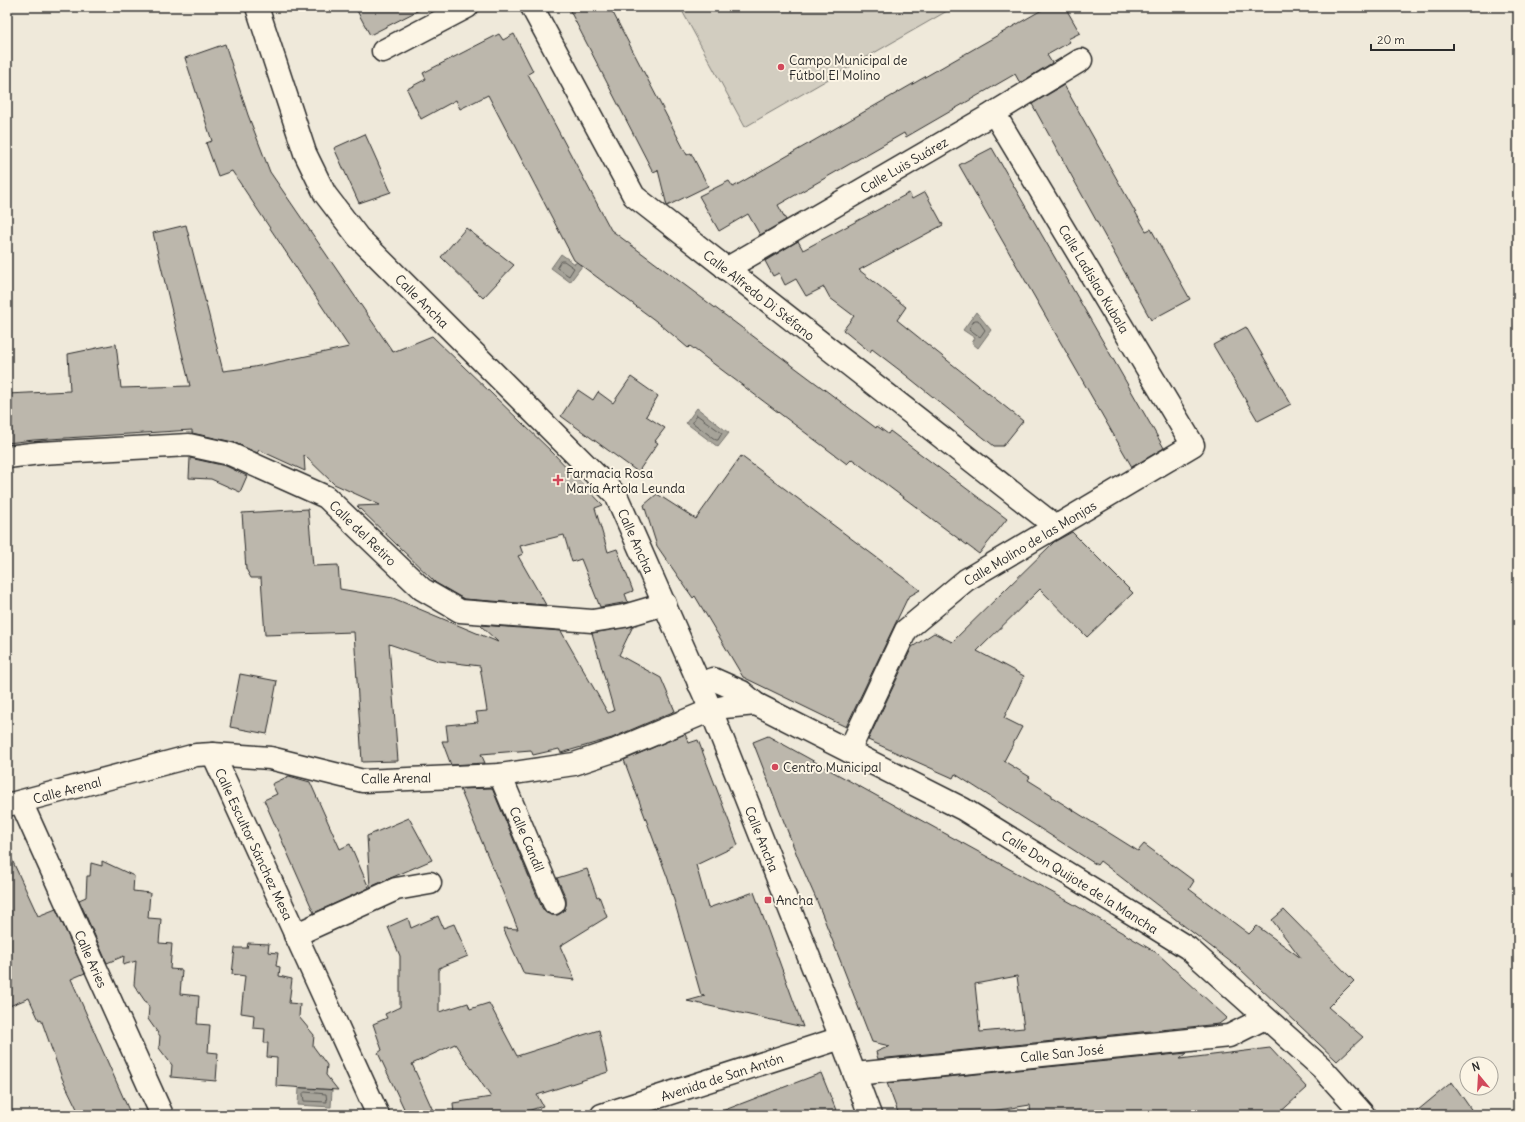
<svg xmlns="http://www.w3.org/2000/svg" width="1525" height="1122" font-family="Delius,sans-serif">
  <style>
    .green { fill: #d2cdc0; stroke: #7e7c76 }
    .water { fill: #a6a399; stroke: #75736d }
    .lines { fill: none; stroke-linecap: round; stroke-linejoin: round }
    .shore { stroke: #5c5b57; stroke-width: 1 }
    .building { fill: #bcb7ac; stroke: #2b2b2b; fill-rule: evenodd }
    .street-casing { stroke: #2b2b2b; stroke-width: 25 }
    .secondary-casing { stroke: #2b2b2b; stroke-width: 25 }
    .street { stroke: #fcf5e5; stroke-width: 22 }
    .secondary { stroke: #fcf5e5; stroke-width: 22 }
    .poi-dot { fill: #d1495b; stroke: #fcf5e5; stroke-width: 1.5 }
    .labels { text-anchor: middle; stroke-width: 4; stroke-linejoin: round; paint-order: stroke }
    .poi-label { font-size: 13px; fill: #2b2b2b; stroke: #fcf5e5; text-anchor: start }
    .street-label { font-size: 13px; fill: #2b2b2b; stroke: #fcf5e5 }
  </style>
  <rect width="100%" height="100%" fill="#efe9da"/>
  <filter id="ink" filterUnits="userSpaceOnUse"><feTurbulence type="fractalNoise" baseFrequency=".025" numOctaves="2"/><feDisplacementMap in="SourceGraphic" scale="8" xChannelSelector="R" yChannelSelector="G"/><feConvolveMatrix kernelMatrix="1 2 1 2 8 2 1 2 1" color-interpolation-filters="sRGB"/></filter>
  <g filter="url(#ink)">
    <path class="green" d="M680 7H954L745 127Z"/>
    <g class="water">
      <path d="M561 254 575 264 579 258 585 262 570 282 551 268Z"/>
      <path d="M976 312 991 330 978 348 972 343 975 338 963 330Z"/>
      <path d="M697 408 729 433 718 447 686 423Z"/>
      <path d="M299 1088 332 1090 331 1107 298 1105Z"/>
    </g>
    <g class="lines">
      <g class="shore">
        <path d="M561 261H564L574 268 569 276 557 268Z"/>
        <path d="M975 320H978L985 330 980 337 969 329Z"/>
        <path d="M697 415 722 433 718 440H716L693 423Z"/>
        <path d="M305 1092 326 1094 327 1102 304 1101 303 1094Z"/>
      </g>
    </g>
    <g class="building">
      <path d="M355 7H425L370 35Z"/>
      <path d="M568 7H610L687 155 691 153 708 186 667 206 658 170 653 172Z"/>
      <path d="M1047 7H1065L1080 33 1068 39 1070 42 1047 55 1052 63 1020 83 1015 74 906 137 904 133 778 205 786 220 760 235 748 214 719 231 699 196 729 181 733 187Z"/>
      <path d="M499 34 503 40 514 34 533 71 528 74 611 230 876 428 877 426 888 434 890 431 1007 519 979 554 852 459 847 464 690 346 688 348 660 324 574 260 488 95 460 109 456 100 421 119 407 89 426 79 423 73Z"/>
      <path d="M225 44 248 115 270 172 393 352 432 336 552 452 603 505 595 508 608 552 617 549 633 591 625 594 628 602 600 607 581 559 572 562 564 535 520 546 523 554 518 556 546 605 464 599 436 583 357 506 380 505 334 484 304 455 305 471 259 450 257 453 233 442 192 433V430L34 440 7 443V394L70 391 68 354 116 344 121 388 190 386 153 233 186 225 223 371 254 367 349 347 232 171 218 176 206 143 212 141 185 58Z"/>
      <path d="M1064 85 1146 231 1151 229 1190 299 1151 320 1032 104Z"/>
      <path d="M365 134 391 192 359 203 334 148Z"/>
      <path d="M992 148 1164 448 1132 467 959 165Z"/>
      <path d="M925 192 943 225 859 270 906 307 897 320 1023 421 1003 446H994L902 372 872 349 870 352 843 330 854 316 830 298 824 287 806 296 796 279 785 285 779 273 773 276 765 261 798 241 803 250 909 193 912 199Z"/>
      <path d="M466 228 514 265 483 298 441 257Z"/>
      <path d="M1246 327 1291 404 1258 421 1213 345Z"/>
      <path d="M631 377 658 396 646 416 665 428 655 441 658 443 638 472 561 416 578 390 593 400 598 392 613 403Z"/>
      <path d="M741 456 920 590 908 597 846 727 743 677 695 596 693 598 657 546 644 505 657 494 696 519Z"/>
      <path d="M190 458 226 466 247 476 240 492 211 479 189 478Z"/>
      <path d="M308 509 313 566 338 565 340 589 393 598 498 642 480 625 561 631 608 713 614 711 592 633 633 626 619 655 661 678 675 711 612 738 561 753 559 749 533 755 531 750 481 754 485 763 451 765 442 741H448L446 725 478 722 476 712 487 711 480 666 439 661 389 644 398 761 362 762 354 632 265 635 261 578H251L246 569 242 513Z"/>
      <path d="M1072 532 1133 593 1087 637 1040 589 977 651 1024 676 1004 718 1022 727 1004 761 1030 777 1028 780 1052 795V797L1138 851 1144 844 1194 881 1189 889 1249 934 1257 926 1301 958 1272 920 1284 910 1354 981 1328 1007 1363 1037 1337 1061 1240 969 1100 861 1097 865 955 774 953 778 868 740 912 647 934 633 952 642 1054 542Z"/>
      <path d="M240 674 277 681 267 734 230 727Z"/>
      <path d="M685 734 689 743 698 740 738 845 696 865 708 908 754 892 803 1027 687 1001 705 996 701 995 668 879 624 760Z"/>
      <path d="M768 736 1075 905 1157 953 1227 1018 1219 1024 878 1059 876 1052 890 1046 872 1042 817 901 798 858 753 742ZM1017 976 1024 1028 980 1032 975 984Z"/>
      <path d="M289 776 310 782 340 849 350 844 369 888 314 913 264 800 277 794 272 784Z"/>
      <path d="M492 788 542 908 546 913 552 915H558L564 911 566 905V898L557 878 587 869 597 897 599 896 607 917 560 946 575 980 524 974 503 928 518 929 460 789Z"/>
      <path d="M409 818 432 860 370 887 367 836Z"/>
      <path d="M7 849 38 916 56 909 85 973 71 979 131 1115H80L62 1078 41 1019 39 1020 29 998 7 1007Z"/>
      <path d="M102 861 134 876 133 891 150 893 148 918 161 919 159 943 172 944 170 969 182 970 180 994 199 996 197 1024 210 1025 208 1052 218 1053 216 1081 171 1077 172 1065 159 1048 160 1036 148 1019 149 1007 134 985 136 961 123 965 124 956 107 963 79 900 86 897 87 876H90L91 863 102 866Z"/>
      <path d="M438 916 443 928 454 924 468 956 439 968V1012L468 1003 470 1009 489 1003 517 1056 599 1030 608 1072 537 1095 543 1106 515 1115H454L453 1103 491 1097 455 1044 412 1064 435 1115H407L378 1053 382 1050 373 1024 387 1018 385 1014 400 1007V956L388 927 408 918 411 928Z"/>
      <path d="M248 943 269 944 268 952 278 953 276 966 280 967 279 976 292 979 289 1003 300 1004 299 1017 314 1035 313 1046 327 1065 326 1075 338 1090 276 1086 277 1058 267 1057 268 1043H264L265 1029 253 1028 254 1015 241 1013 245 976 232 974 235 948H247Z"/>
      <path d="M1270 1048 1307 1088 1277 1115H1031L1030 1105 966 1115H899L887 1083 1187 1053 1180 1059Z"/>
      <path d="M821 1073 838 1115H717V1113Z"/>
      <path d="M1452 1082 1475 1115H1412Z"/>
    </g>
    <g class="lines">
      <g class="street-casing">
        <g id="street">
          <path d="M532 7 634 196 1055 526"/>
          <path d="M383 51 467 7"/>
          <path d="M726 269 994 113 1081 60"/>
          <path d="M7 457 40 453 189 445 230 454 326 497 422 589 460 611 592 621 624 616 665 604"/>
          <path d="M849 751 906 630 966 580 1193 445 994 113"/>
          <path d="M213 754 378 1115"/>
          <path d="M500 775 554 903"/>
          <path d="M21 802 162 1115"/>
          <path d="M7 805 196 755 213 754 270 758 363 781 500 775 574 764 616 750 711 710"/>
          <path d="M295 935 396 889 430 883"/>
          <path d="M855 1074 1229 1036 1265 1018"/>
        </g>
      </g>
      <g class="secondary-casing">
        <g id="secondary">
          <path d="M257 7 305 153 325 194 358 237 616 495 711 710 841 1038 870 1115"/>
          <path d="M699 684 713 679 742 692 756 704 963 809 1188 948 1322 1068 1364 1115"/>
          <path d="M711 710 724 707 756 704"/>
          <path d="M602 1115 841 1038"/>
        </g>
      </g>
      <use href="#street" class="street"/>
      <use href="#secondary" class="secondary"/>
    </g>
  </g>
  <g class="poi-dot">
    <circle cx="781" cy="67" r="4"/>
    <path d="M556 474h4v4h4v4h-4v4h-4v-4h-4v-4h4z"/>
    <circle cx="775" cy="767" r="4"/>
    <rect x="764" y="896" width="8" height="8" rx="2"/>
  </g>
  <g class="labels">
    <g class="poi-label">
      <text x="789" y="65">Campo Municipal de<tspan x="789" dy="15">Fútbol El Molino</tspan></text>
      <text x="566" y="478">Farmacia Rosa<tspan x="566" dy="15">María Artola Leunda</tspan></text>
      <text x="783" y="772">Centro Municipal</text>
      <text x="776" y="905">Ancha</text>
    </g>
    <g class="street-label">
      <text transform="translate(904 165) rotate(-30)" y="5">Calle Luis Suárez</text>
      <text transform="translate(1094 279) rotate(59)" y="5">Calle Ladislao Kubala</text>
      <text transform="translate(759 295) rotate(38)" y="5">Calle Alfredo Di Stéfano</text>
      <text transform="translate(422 301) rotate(45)" y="5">Calle Ancha</text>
      <text transform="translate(363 533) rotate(44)" y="5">Calle del Retiro</text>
      <text transform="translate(636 541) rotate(66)" y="5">Calle Ancha</text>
      <text transform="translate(1030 543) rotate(-31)" y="5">Calle Molino de las Monjas</text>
      <text transform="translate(396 778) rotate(-1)" y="5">Calle Arenal</text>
      <text transform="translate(67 790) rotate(-15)" y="5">Calle Arenal</text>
      <text transform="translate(527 839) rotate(67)" y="5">Calle Candil</text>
      <text transform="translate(762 839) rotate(68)" y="5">Calle Ancha</text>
      <text transform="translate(254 844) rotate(65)" y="5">Calle Escultor Sánchez Mesa</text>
      <text transform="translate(1080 882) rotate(32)" y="5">Calle Don Quijote de la Mancha</text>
      <text transform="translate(91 959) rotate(66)" y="5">Calle Aries</text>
      <text transform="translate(1062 1053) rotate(-6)" y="5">Calle San José</text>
      <text transform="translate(722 1077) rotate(-18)" y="5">Avenida de San Antón</text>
    </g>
  </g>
  <rect width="1525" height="1122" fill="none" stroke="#fcf5e5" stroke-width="24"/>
  <rect x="12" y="12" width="1501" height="1098" fill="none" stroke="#2b2b2b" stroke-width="1.5" filter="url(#ink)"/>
  <g transform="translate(1479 1076) rotate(342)"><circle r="19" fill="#fcf5e5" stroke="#a8a49b"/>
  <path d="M0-3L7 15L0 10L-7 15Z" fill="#d1495b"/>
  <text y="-6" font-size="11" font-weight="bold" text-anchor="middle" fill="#2b2b2b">N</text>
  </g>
  <path d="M1371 44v6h83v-6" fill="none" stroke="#2b2b2b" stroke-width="2"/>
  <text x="1377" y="44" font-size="12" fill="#2b2b2b" stroke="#fcf5e5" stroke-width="3" paint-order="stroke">20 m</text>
</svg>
